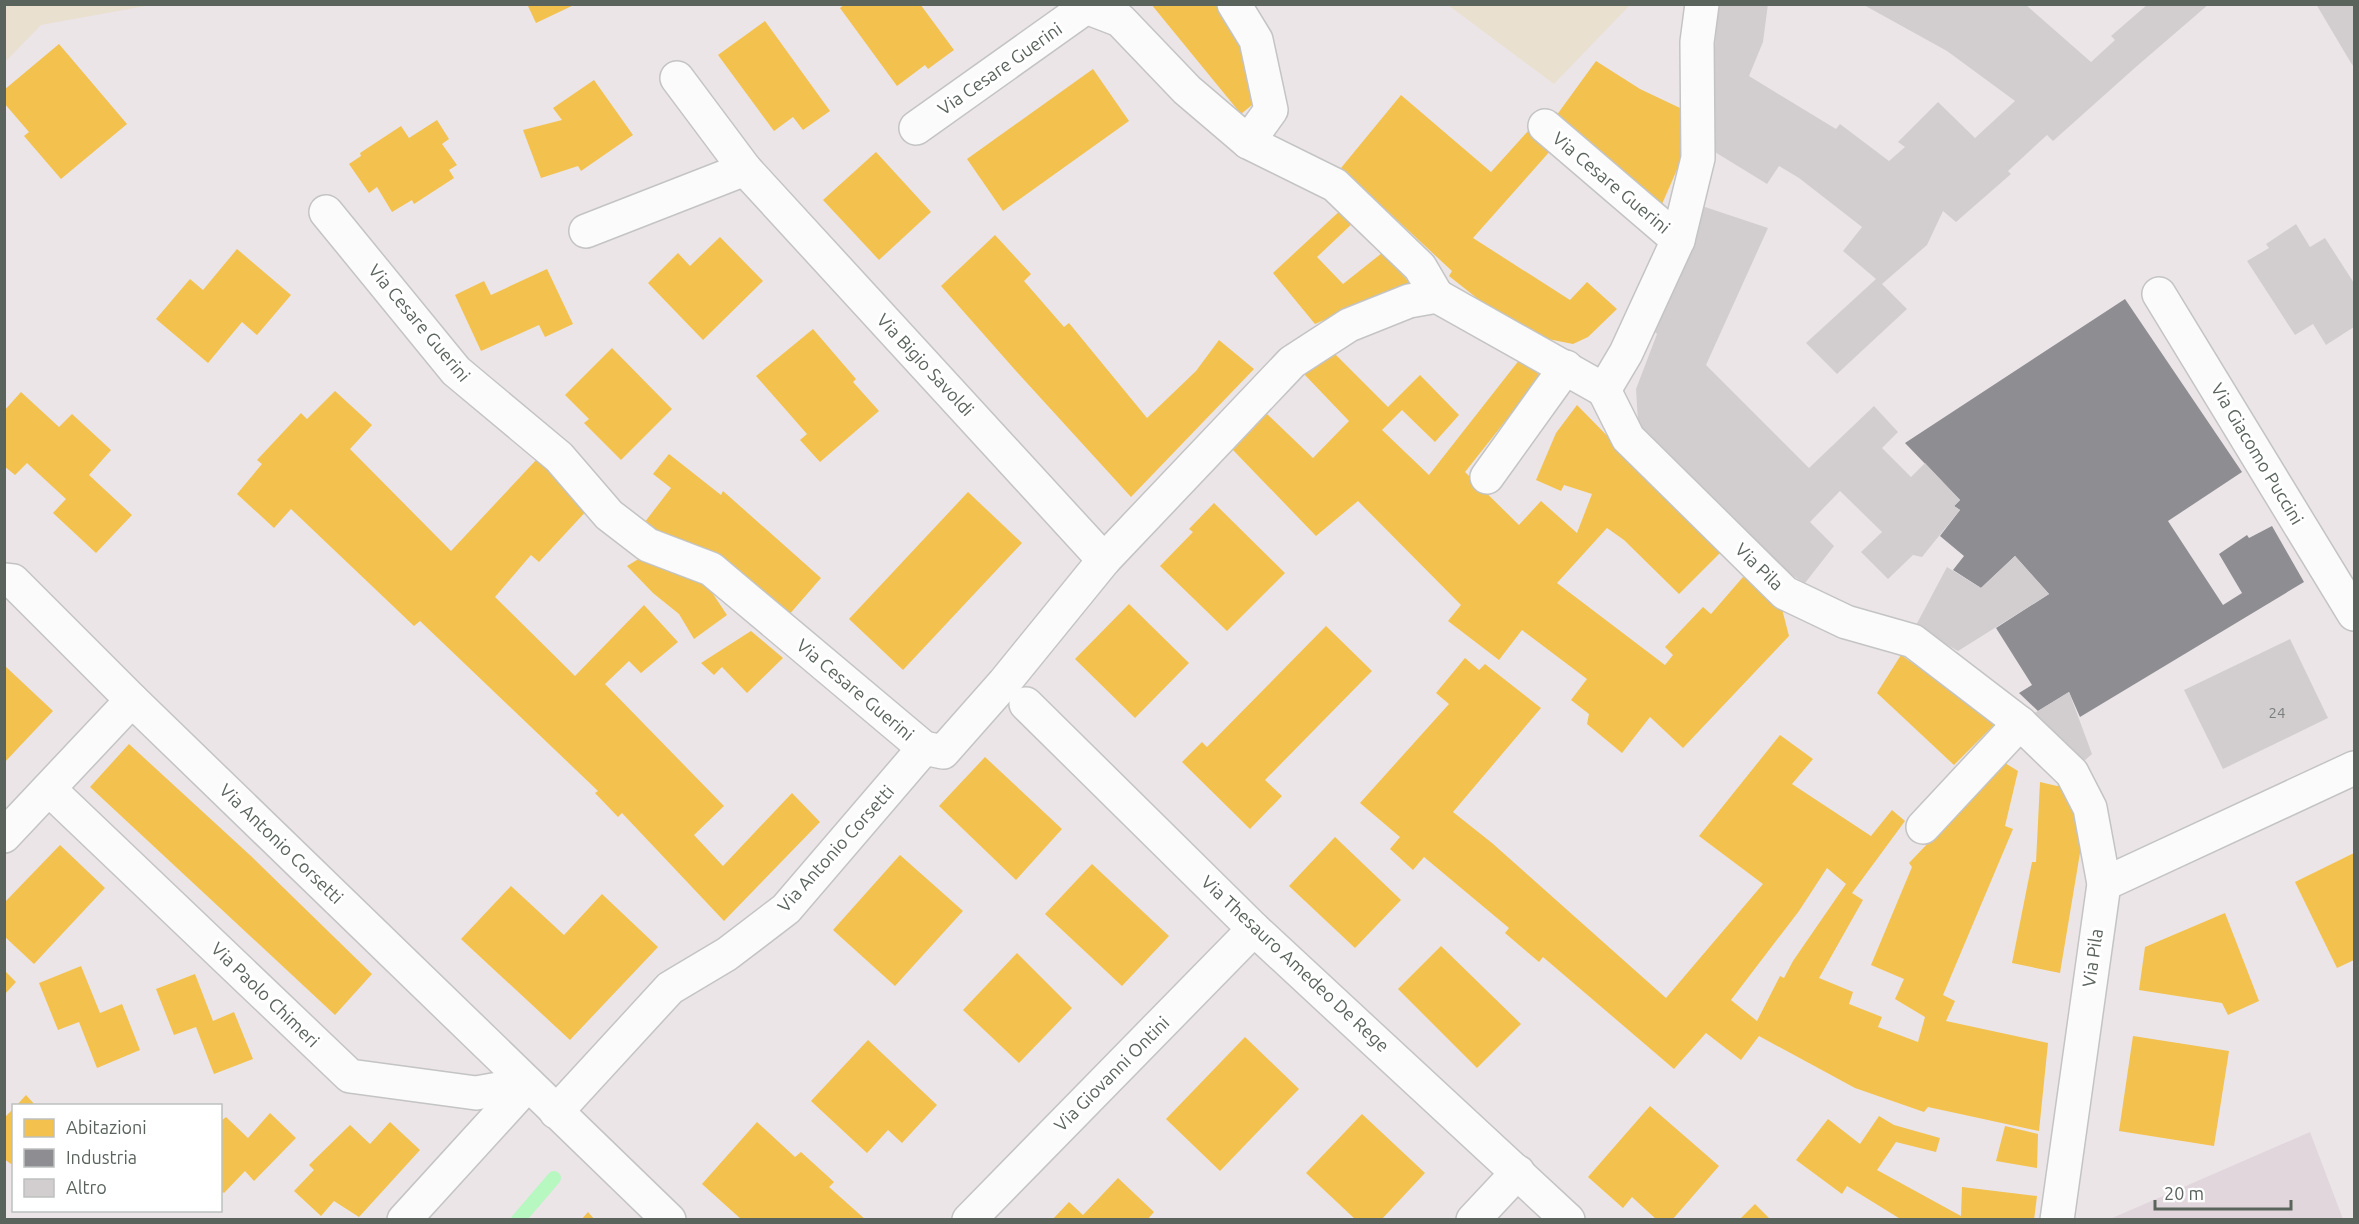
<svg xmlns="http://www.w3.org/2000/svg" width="2359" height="1224" font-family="Ubuntu,sans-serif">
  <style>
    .education { fill: #e0d6db }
    .green { fill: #e9e0d0 }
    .homes { fill: #f2c14e; fill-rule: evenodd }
    .industry { fill: #8d8d92 }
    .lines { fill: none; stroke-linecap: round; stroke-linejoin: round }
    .stream { stroke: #b7f7c0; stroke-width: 14 }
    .building { fill: #d2ced0 }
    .pedestrian-casing { stroke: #c3c4c3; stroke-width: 36 }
    .minor-casing { stroke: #c3c4c3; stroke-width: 36 }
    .pedestrian { stroke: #fcfbfc; stroke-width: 33 }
    .minor { stroke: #fcfbfc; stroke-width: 33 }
    .labels { text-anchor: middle; stroke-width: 6; stroke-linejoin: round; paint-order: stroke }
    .number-label { font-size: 15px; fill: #79807b }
    .street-label { font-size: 18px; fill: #5a645d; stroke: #fff }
  </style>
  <rect width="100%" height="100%" fill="#ebe5e8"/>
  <path class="education" d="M2310 1132 2343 1219H2110Z"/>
  <g class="green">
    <path d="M5 4H151V5L41 25 5 62Z"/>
    <path d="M1448 5H1630L1554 84Z"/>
  </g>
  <g class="homes">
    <path d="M527 4H576L536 23Z"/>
    <path d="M845 4H920L954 50 928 69 925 65 897 86 840 8Z"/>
    <path d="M1151 4H1217L1245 51 1258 100 1241 114Z"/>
    <path d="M765 21 830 111 803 130 793 117 774 131 718 55Z"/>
    <path d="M59 44 127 124 61 179 24 136 29 132 4 103V90Z"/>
    <path d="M1596 61 1640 89 1680 108 1683 156 1662 204 1551 123Z"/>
    <path d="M1093 69 1129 121 1003 211 967 159Z"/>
    <path d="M594 80 633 135 581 171 578 166 541 178 523 130 562 120 553 108Z"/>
    <path d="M1401 95 1491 172 1529 130 1551 150 1473 238 1570 300 1587 282 1617 309 1588 337 1573 344 1548 339 1483 303 1449 276 1452 271 1341 168Z"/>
    <path d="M437 120 449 139 442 144 457 165 449 170 454 178 414 204 412 200 392 212 377 187 369 193 349 164 361 156 360 153 401 126 409 138Z"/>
    <path d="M876 152 931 212 879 260 823 200Z"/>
    <path d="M1343 208 1355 221 1317 257 1343 284 1382 253 1410 283 1315 324 1273 273Z"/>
    <path d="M995 235 1031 274 1024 281 1064 327 1069 323 1147 418 1196 371 1219 340 1254 369 1131 497 1016 371 941 286Z"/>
    <path d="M720 237 763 281 703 340 648 283 678 253 690 266Z"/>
    <path d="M237 249 291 295 257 335 242 322 208 363 156 319 190 279 203 290Z"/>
    <path d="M547 269 573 324 545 337 539 325 481 351 455 295 484 281 491 295Z"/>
    <path d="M813 329 856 379 853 382 879 411 820 462 800 440 807 434 756 376Z"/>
    <path d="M612 348 672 409 621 460 584 423 589 419 565 395Z"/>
    <path d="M1335 354 1388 407 1420 375 1459 415 1435 442 1402 410 1382 430 1429 475 1520 359 1541 376 1465 472 1519 525 1541 501 1577 533 1592 494 1564 485 1561 491 1536 480 1556 433 1577 405 1721 552 1679 594 1624 540 1607 528 1557 583 1665 665 1673 655 1665 647 1703 607 1711 614 1743 577 1767 594 1782 609 1789 636 1683 748 1650 717 1622 753 1587 724 1589 714 1571 700 1587 679 1522 630 1499 660 1448 621 1461 605 1358 501 1316 536 1233 450 1267 414 1313 458 1349 421 1304 374Z"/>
    <path d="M335 391 372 425 350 449 451 551 537 459 590 507 539 562 531 555 495 597 575 676 644 605 678 642 641 673 629 661 605 684 724 806 694 835 723 866 792 793 820 822 724 921 622 813 618 817 595 793 598 791 420 621 414 626 291 509 274 528 237 494 262 464 257 460 301 413 307 419Z"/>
    <path d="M21 392 59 427 72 414 111 450 89 475 132 515 96 553 53 513 66 499 27 463 15 475 4 466V411Z"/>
    <path d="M669 454 721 495 723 491 821 578 788 616 641 527 671 488 653 474Z"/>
    <path d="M968 492 1022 543 903 670 849 619Z"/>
    <path d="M1214 503 1285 573 1227 631 1160 566 1193 532 1189 529Z"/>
    <path d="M650 552 703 579 727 615 694 639 679 614 653 593 627 566Z"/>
    <path d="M1129 604 1189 663 1135 718 1075 659Z"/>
    <path d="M1326 626 1372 671 1265 780 1282 796 1250 829 1182 762 1202 742 1207 747Z"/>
    <path d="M751 631 783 658 747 693 722 667 714 675 701 663Z"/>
    <path d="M1901 655 1948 688 1994 725 1954 765 1877 693Z"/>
    <path d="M1465 658 1479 670 1485 664 1541 708 1453 812 1492 843 1666 998 1763 884 1699 836 1780 735 1813 759 1792 784 1871 836 1892 810 1905 821 1852 893 1863 900 1819 978 1853 992 1849 1004 1882 1017 1878 1027 1918 1042 1925 1017 1895 999 1904 979 1871 965 1912 867 1909 863 2005 763 2018 771 2005 826 2013 829 1943 995 1955 1001 1946 1021 2048 1043 2039 1131 1928 1107 1924 1112 1855 1088 1759 1036 1741 1060 1706 1033 1674 1069 1543 957 1539 962 1505 933 1509 928 1424 857 1413 870 1390 849 1400 837 1360 803 1449 704 1436 693ZM1827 868 1846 884 1793 961 1784 978 1780 976 1757 1021 1731 1000 1799 911Z"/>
    <path d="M4 665 53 711 4 763Z"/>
    <path d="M129 744 252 857 372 974 335 1015 90 787Z"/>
    <path d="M985 757 1062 829 1016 880 939 806Z"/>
    <path d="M2040 782 2057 786 2064 784 2076 801 2081 847 2060 973 2012 963 2032 862H2036Z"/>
    <path d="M1335 837 1401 900 1355 948 1289 886Z"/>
    <path d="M60 845 105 888 34 964 4 936V903Z"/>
    <path d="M2354 853V960L2337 968 2295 882Z"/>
    <path d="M900 855 963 911 895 986 833 930Z"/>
    <path d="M1092 864 1169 936 1122 986 1045 914Z"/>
    <path d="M511 886 564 935 602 894 658 947 570 1040 461 939Z"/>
    <path d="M2225 913 2259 1001 2228 1015 2222 1003 2139 990 2145 947Z"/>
    <path d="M1441 946 1521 1024 1477 1068 1398 989Z"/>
    <path d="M1017 953 1072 1008 1019 1063 963 1010Z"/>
    <path d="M81 966 100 1013 122 1004 140 1050 97 1068 79 1022 58 1030 39 983Z"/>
    <path d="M5 971 16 982 5 994Z"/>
    <path d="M195 974 213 1021 234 1012 253 1059 214 1074 196 1027 174 1035 156 989Z"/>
    <path d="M2133 1036 2229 1051 2214 1146 2119 1131Z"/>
    <path d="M1245 1037 1299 1089 1220 1171 1166 1119Z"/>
    <path d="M868 1040 937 1105 902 1143 888 1130 867 1153 811 1101Z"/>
    <path d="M26 1095 36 1106H16Z"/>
    <path d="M1650 1106 1719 1166 1672 1220H1657L1632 1197 1623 1208 1588 1177Z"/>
    <path d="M14 1108V1161L11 1164 4 1159V1118Z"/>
    <path d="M270 1113 296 1138 254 1181 245 1171 224 1193 220 1190V1122L226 1117 248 1138Z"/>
    <path d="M1362 1114 1425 1173 1381 1220H1356L1306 1173Z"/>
    <path d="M1879 1116 1894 1125 1940 1138 1936 1152 1896 1142 1877 1170 1961 1216 1962 1187 2037 1196 2034 1220H1902L1847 1186 1842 1194 1796 1160 1828 1119 1860 1144Z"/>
    <path d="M390 1122 420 1150 359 1217 334 1201 321 1216 294 1191 314 1170 309 1165 350 1125 370 1144Z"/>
    <path d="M757 1122 795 1157 801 1152 834 1182 829 1187 866 1220H742L702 1184Z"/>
    <path d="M2005 1126 2038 1134 2037 1168 1996 1161Z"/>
    <path d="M1118 1178 1154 1212 1147 1220H1052L1069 1202 1083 1215Z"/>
    <path d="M1755 1204 1771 1220H1739Z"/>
    <path d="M588 1212 595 1220H581Z"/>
  </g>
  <path class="industry" d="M2125 299 2242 472 2168 521 2223 605 2242 593 2219 554 2247 535 2249 538 2272 526 2304 582 2080 717 2069 692 2038 711 2019 693 2032 685 1996 628 2049 594 2015 556 1981 588 1953 570 1964 556 1940 536 1960 510 1954 506 1960 500 1905 443Z"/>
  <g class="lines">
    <path class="stream" d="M518 1220 554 1178"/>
  </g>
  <g class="building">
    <path d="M1717 4H1768L1763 42 1749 76 1836 129 1840 124 1889 161 1905 147 1898 142 1938 102 1975 138 2015 101 1947 51 1862 4H2025L2091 62 2115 40 2111 36 2148 4H2209L2137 66 2053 141 2047 135 2008 171 2011 174 1956 222 1943 211 1927 245 1882 284 1907 309 1837 374 1806 343 1876 279 1843 251 1862 227 1799 178 1779 166 1767 184 1710 149Z"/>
    <path d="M2316 4H2354V67L2351 63Z"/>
    <path d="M1702 206 1768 228 1706 365 1809 468 1874 406 1898 432 1882 448 1911 477 1925 463 1960 500 1954 506 1960 510 1922 557 1913 555 1888 579 1861 552 1882 532 1840 491 1810 522 1834 546 1805 583 1783 570 1642 430 1638 422 1636 389 1657 334 1654 331Z"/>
    <path d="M2296 224 2310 247 2325 238 2354 283V327L2326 345 2313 324 2295 335 2247 261 2269 248 2266 244Z"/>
    <path d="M2015 556 2049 594 1958 651 1915 627 1947 567 1981 588Z"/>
    <path d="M2290 639 2328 718 2223 769 2184 690Z"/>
    <path d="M2069 692 2092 754 2084 761 2033 714Z"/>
  </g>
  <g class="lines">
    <g class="pedestrian-casing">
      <path id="pedestrian" d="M1487 477 1566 367"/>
    </g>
    <g class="minor-casing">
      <g id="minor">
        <path d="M1234 4 1256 40 1271 110 1248 142"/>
        <path d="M677 78 745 169 1104 560"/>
        <path d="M1545 126 1678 240"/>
        <path d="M916 128 1086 7 1120 20 1187 90 1248 142 1335 185 1420 267 1437 296"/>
        <path d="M326 212 456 371 559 457 609 515 648 545 711 569 924 748 943 752 1004 683 1104 560 1292 362 1349 325 1409 301 1437 296 1604 390"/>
        <path d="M586 231 745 169"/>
        <path d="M2159 294 2354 614"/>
        <path d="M1604 390 1628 438 1785 593 1846 622 1913 641 2020 723 2072 773 2090 808 2104 884 2057 1220"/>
        <path d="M1604 390 1626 353 1678 240 1698 158 1697 42 1702 4"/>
        <path d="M4 580 13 581 132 700 669 1220"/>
        <path d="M1026 704 1254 929 1568 1220"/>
        <path d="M49 789 350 1076 476 1093 528 1084"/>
        <path d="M1923 827 2020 723"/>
        <path d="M4 836 132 700"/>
        <path d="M2104 884 2354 768"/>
        <path d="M556 1112 670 988 727 954 786 909 924 748"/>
        <path d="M404 1220 528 1084"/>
        <path d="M969 1220 1254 929"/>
        <path d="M1473 1220 1518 1172"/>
      </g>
    </g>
    <use href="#pedestrian" class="pedestrian"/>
    <use href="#minor" class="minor"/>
  </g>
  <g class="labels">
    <g class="number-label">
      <text x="2277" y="718">24</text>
    </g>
    <g class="street-label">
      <text transform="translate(1000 69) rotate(-35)" y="6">Via Cesare Guerini</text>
      <text transform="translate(1611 183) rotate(40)" y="6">Via Cesare Guerini</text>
      <text transform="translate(419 323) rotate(50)" y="6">Via Cesare Guerini</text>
      <text transform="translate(925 365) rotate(47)" y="6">Via Bigio Savoldi</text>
      <text transform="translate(2257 454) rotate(59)" y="6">Via Giacomo Puccini</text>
      <text transform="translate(1759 567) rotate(44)" y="6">Via Pila</text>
      <text transform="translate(855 690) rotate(40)" y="6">Via Cesare Guerini</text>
      <text transform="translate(281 844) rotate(44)" y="6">Via Antonio Corsetti</text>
      <text transform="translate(836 849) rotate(-48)" y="6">Via Antonio Corsetti</text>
      <text transform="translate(2093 958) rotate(-82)" y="6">Via Pila</text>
      <text transform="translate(1295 964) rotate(43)" y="6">Via Thesauro Amedeo De Rege</text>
      <text transform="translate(265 995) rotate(44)" y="6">Via Paolo Chimeri</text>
      <text transform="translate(1112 1074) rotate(-45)" y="6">Via Giovanni Ontini</text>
    </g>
  </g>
  <rect width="2359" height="1224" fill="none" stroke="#5a645d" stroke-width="12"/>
  <rect x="12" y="1104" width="210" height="108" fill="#ffffff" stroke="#bdc1be" stroke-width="1.5"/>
  <rect x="24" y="1119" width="30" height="18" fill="#f2c14e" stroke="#bdc1be" stroke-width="1.5"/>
  <text x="66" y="1134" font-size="18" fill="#5a645d">Abitazioni</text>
  <rect x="24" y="1149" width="30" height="18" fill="#8d8d92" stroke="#bdc1be" stroke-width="1.5"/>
  <text x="66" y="1164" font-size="18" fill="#5a645d">Industria</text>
  <rect x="24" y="1179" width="30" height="18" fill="#d2ced0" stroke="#bdc1be" stroke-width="1.5"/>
  <text x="66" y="1194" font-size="18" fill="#5a645d">Altro</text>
  <path d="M2155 1200v9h136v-9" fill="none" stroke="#5a645d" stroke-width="3"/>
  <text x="2164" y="1200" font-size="18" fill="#5a645d" stroke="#ffffff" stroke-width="4.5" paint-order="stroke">20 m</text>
</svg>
